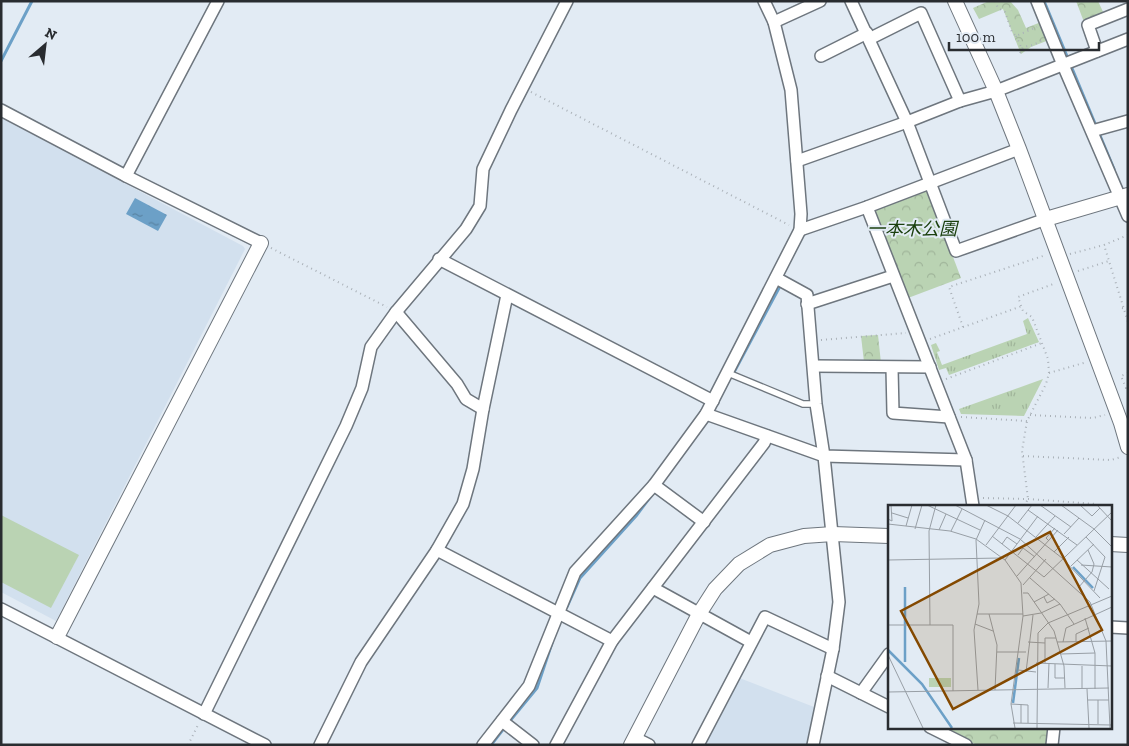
<svg xmlns="http://www.w3.org/2000/svg" width="1129" height="746" font-family="'Zilla Slab','Noto Sans JP',serif">
  <style>
    .built { fill: #d2e0ee }
    .grass { fill: url(#grass-tufts) }
    .park { fill: url(#park-crowns) }
    .pitch { fill: #bad3b3 }
    .water { fill: url(#water-ripples) }
    .lines { fill: none; stroke-linecap: round; stroke-linejoin: round }
    .stream { stroke: #6ca0c7; stroke-width: 3 }
    .service-casing { stroke: #6e767e; stroke-width: 8 }
    .minor-casing { stroke: #6e767e; stroke-width: 14 }
    .tertiary-casing { stroke: #6e767e; stroke-width: 16 }
    .path { stroke: #aab1b8; stroke-width: 2; stroke-dasharray: 1 4; stroke-linecap: butt }
    .service { stroke: #fff; stroke-width: 5.5 }
    .minor { stroke: #fff; stroke-width: 11 }
    .tertiary { stroke: #fff; stroke-width: 14 }
    .labels { text-anchor: middle; stroke-width: 4; stroke-linejoin: round; paint-order: stroke }
    .park-label { font-size: 18px; font-style: italic; fill: #1b400e; stroke: #e2ebf4 }
    .inset-river { fill: none; stroke: #6ca0c7; stroke-width: 2.5 }
    .inset-road { fill: none; stroke: #989fa6; stroke-width: 1 }
    .view { fill: #844900; fill-opacity: 0.15; stroke: #844900; stroke-width: 2.5 }
    .inset-edge { fill: none; stroke: #292c30; stroke-width: 2.5 }
  </style>
  <defs>
    <pattern id="grass-tufts" width="24" height="20" patternUnits="userSpaceOnUse" patternTransform="scale(1.25)"><rect width="24" height="20" fill="#bad3b3"/><path d="M3 7l-1-3M5 7V3M7 7l1-3M15 17l-1-3M17 17v-4M19 17l1-3" fill="none" stroke="#a0b59a"/></pattern>
    <pattern id="park-crowns" width="20" height="18" patternUnits="userSpaceOnUse" patternTransform="scale(1.25)"><rect width="20" height="18" fill="#bad3b3"/><path d="M2 6a3 3 0 1 1 6 0M12 15a3 3 0 1 1 6 0" fill="none" stroke="#a0b59a"/></pattern>
    <pattern id="water-ripples" width="26" height="14" patternUnits="userSpaceOnUse" patternTransform="scale(1.25)"><rect width="26" height="14" fill="#6ca0c7"/><path d="M2 4q2-2 4 0t4 0M15 11q2-2 4 0t4 0" fill="none" stroke="#5983a2"/></pattern>
  </defs>
  <rect width="100%" height="100%" fill="#e2ebf4"/>
  <g class="built">
    <path d="M1 118 243 246 245 249 56 621 1 592Z"/>
    <path d="M737 677 814 707 807 745H702Z"/>
  </g>
  <g class="grass">
    <path d="M1028 318 1039 342 949 375 946 368 939 370 931 345 936 343 940 351 937 352 942 365 1027 334 1023 321Z"/>
    <path d="M1043 379 1024 416 961 414 959 409Z"/>
  </g>
  <g class="park">
    <path d="M989 1H1010L1018 10 1026 28 1041 22 1049 40 1031 47 1021 54 1003 9 979 19 973 8Z"/>
    <path d="M1076 1H1098L1104 14 1084 22Z"/>
    <path d="M925 191 929 194 961 278 908 298 874 212 875 208Z"/>
    <path d="M878 335 881 363 864 362 861 336Z"/>
    <path d="M951 727H1050L1048 745H977L952 732Z"/>
  </g>
  <path class="pitch" d="M1 515 79 555 51 608 1 582Z"/>
  <path class="water" d="M135 198 167 215 158 231 126 214Z"/>
  <g class="lines">
    <g class="stream">
      <path d="M1044 1 1114 169"/>
      <path d="M1 61 32 1"/>
      <path d="M732 376 779 288"/>
      <path d="M567 607 580 578 636 516 651 496"/>
      <path d="M509 722 537 688 552 643"/>
      <path d="M491 745 505 727"/>
    </g>
    <g class="service-casing">
      <path id="service" d="M728 373 803 404H816"/>
    </g>
    <g class="minor-casing">
      <g id="minor">
        <path d="M851 1 907 122 956 251 1046 219"/>
        <path d="M1037 1 1063 65 1128 216"/>
        <path d="M774 22 820 1"/>
        <path d="M869 39 921 13 960 101"/>
        <path d="M1097 51 1088 25 1128 9"/>
        <path d="M821 56 867 33"/>
        <path d="M1 110 126 176 261 243"/>
        <path d="M1092 131 1128 121"/>
        <path d="M797 161 907 122 960 101 996 91 1128 39"/>
        <path d="M126 176 218 1"/>
        <path d="M867 207 966 460 973 506"/>
        <path d="M800 230 867 207 1019 149"/>
        <path d="M439 259 713 401"/>
        <path d="M776 278 807 295 816 404 824 456 839 602 833 649 813 745"/>
        <path d="M807 304 893 276"/>
        <path d="M396 312 457 384 466 399 483 409"/>
        <path d="M814 366 930 367"/>
        <path d="M892 368 893 413 949 417"/>
        <path d="M706 414 824 456 966 460"/>
        <path d="M654 485 704 522"/>
        <path d="M437 550 612 641"/>
        <path d="M653 588 751 642"/>
        <path d="M1 609 265 745"/>
        <path d="M1110 627 1128 628"/>
        <path d="M827 676 889 707"/>
        <path d="M861 693 889 654"/>
        <path d="M204 714 346 426 362 388 371 347 396 312 466 229 480 206 483 169 511 110 567 1"/>
        <path d="M502 721 533 745"/>
        <path d="M930 727 966 745"/>
        <path d="M635 738 649 745"/>
        <path d="M320 745 361 662 437 550 463 504 473 469 483 409 507 295"/>
        <path d="M483 745 529 686 575 572 654 485 706 414 800 230 801 214 791 90 774 22 764 1"/>
        <path d="M556 745 612 641 764 443 767 436"/>
        <path d="M698 745 765 617 833 649"/>
        <path d="M1052 745 1054 727"/>
      </g>
    </g>
    <g class="tertiary-casing">
      <g id="tertiary">
        <path d="M955 1 996 91 1019 149 1121 423 1128 447"/>
        <path d="M1046 219 1128 195"/>
        <path d="M1110 544 1128 545"/>
        <path d="M57 637 261 243"/>
        <path d="M631 745 699 614 715 589 739 564 770 545 804 536 833 534 889 536"/>
      </g>
    </g>
    <g class="path">
      <path d="M995 1 998 8 1005 12 1012 32 1016 36 1037 27"/>
      <path d="M1016 36 1022 49"/>
      <path d="M1020 53 1023 47 1033 45 1043 40"/>
      <path d="M531 92 789 225"/>
      <path d="M1128 235 1104 245 1128 322"/>
      <path d="M271 248 387 307"/>
      <path d="M1070 254 1104 245"/>
      <path d="M1078 271 1109 261"/>
      <path d="M1122 308 1128 309"/>
      <path d="M963 327 949 287 1046 255"/>
      <path d="M930 339 1022 306"/>
      <path d="M821 340 906 333"/>
      <path d="M1049 373 1087 362"/>
      <path d="M1128 373 1121 376 1126 388 1128 387"/>
      <path d="M946 379 1042 343"/>
      <path d="M1030 415 1093 418 1105 415"/>
      <path d="M961 417 1027 421"/>
      <path d="M1023 456 1111 460 1121 457"/>
      <path d="M983 498 1028 499 1096 504"/>
      <path d="M1024 506 1028 499 1022 451 1027 421 1046 384 1049 373 1048 359 1032 317 1023 311 1018 297 1056 283"/>
      <path d="M188 745 199 723"/>
    </g>
    <use href="#service" class="service"/>
    <use href="#minor" class="minor"/>
    <use href="#tertiary" class="tertiary"/>
  </g>
  <g class="labels">
    <g class="park-label">
      <text x="912" y="235">一本木公園</text>
    </g>
  </g>
  <g transform="translate(888 505)">
    <rect width="224" height="224" fill="#e2ebf4"/>
    <path d="M41 173H63V182H41Z" fill="#bad3b3"/>
    <path class="inset-river" d="M185 62 205 83M0 145 34 179 64 223M17 157V82M125 198 131 153"/>
    <path class="inset-road" d="M39 0 92 25M67 0 132 34 202 97 218 136 222 223M98 0 120 11 174 53 212 93M152 0 183 22M173 0 206 24 224 42M192 0 204 11 212 3M209 0 224 16M140 5 189 40M4 8 20 13M0 14 4 16 3 0M130 18 144 0M0 19 62 26 88 34 117 55 133 78 135 111 123 199 127 223M18 21 24 0M27 24 34 0M51 25 58 9M63 26 74 4M176 29 191 13M104 31 156 72 224 7M148 32 167 11M198 32 217 52 206 86M161 36 158 33 167 23M114 39 119 32 129 39M98 40 128 0M166 47 181 32M130 50 135 43 147 52M0 55 113 53M117 55 150 11M189 55 221 84M193 60 224 62M183 61 206 39M129 71 170 25M142 73 172 99 186 119M135 80 158 54M190 83 204 67 206 59 200 45M135 88H140L166 126 176 161 177 183M156 92 159 98 167 94M146 97 161 89M89 109H135M101 109 109 140 107 185M135 111 153 108 172 99M197 113 207 148V184M87 119 105 126M0 120H65V186M42 120 41 26 48 0M188 136V129L201 123M140 137 157 138M169 137 224 136M175 137 178 123 224 102M109 147H138M173 149 207 148M0 150 35 223M148 158 224 161M157 158V133H168M167 159V173H177M194 161V184M130 165 148 167M138 167 145 110M160 183 161 158M199 184 201 223M90 185 86 125 91 99 88 35 97 15M0 187 221 183M200 195H221M210 195V219M123 199 140 200V218M125 218 223 220M133 218V199M149 223 150 128 160 118 224 91"/>
    <path class="view" d="M162 27 214 125 65 204 13 106Z"/>
    <rect width="224" height="224" class="inset-edge"/>
  </g>
  <rect width="1129" height="746" fill="none" stroke="#292c30" stroke-width="5"/>
  <g transform="translate(45 45) rotate(28)" stroke="#e2ebf4" stroke-width="4" paint-order="stroke">
  <path d="M0-4L9 19L0 12L-9 19Z" fill="#292c30"/>
  <text y="-8" font-size="14" font-weight="bold" text-anchor="middle" fill="#292c30">N</text>
  </g>
  <path d="M949 42v8h150v-8" fill="none" stroke="#292c30" stroke-width="2.5"/>
  <text x="956" y="42" font-size="15" fill="#292c30" stroke="#e2ebf4" stroke-width="4" paint-order="stroke">100 m</text>
</svg>
